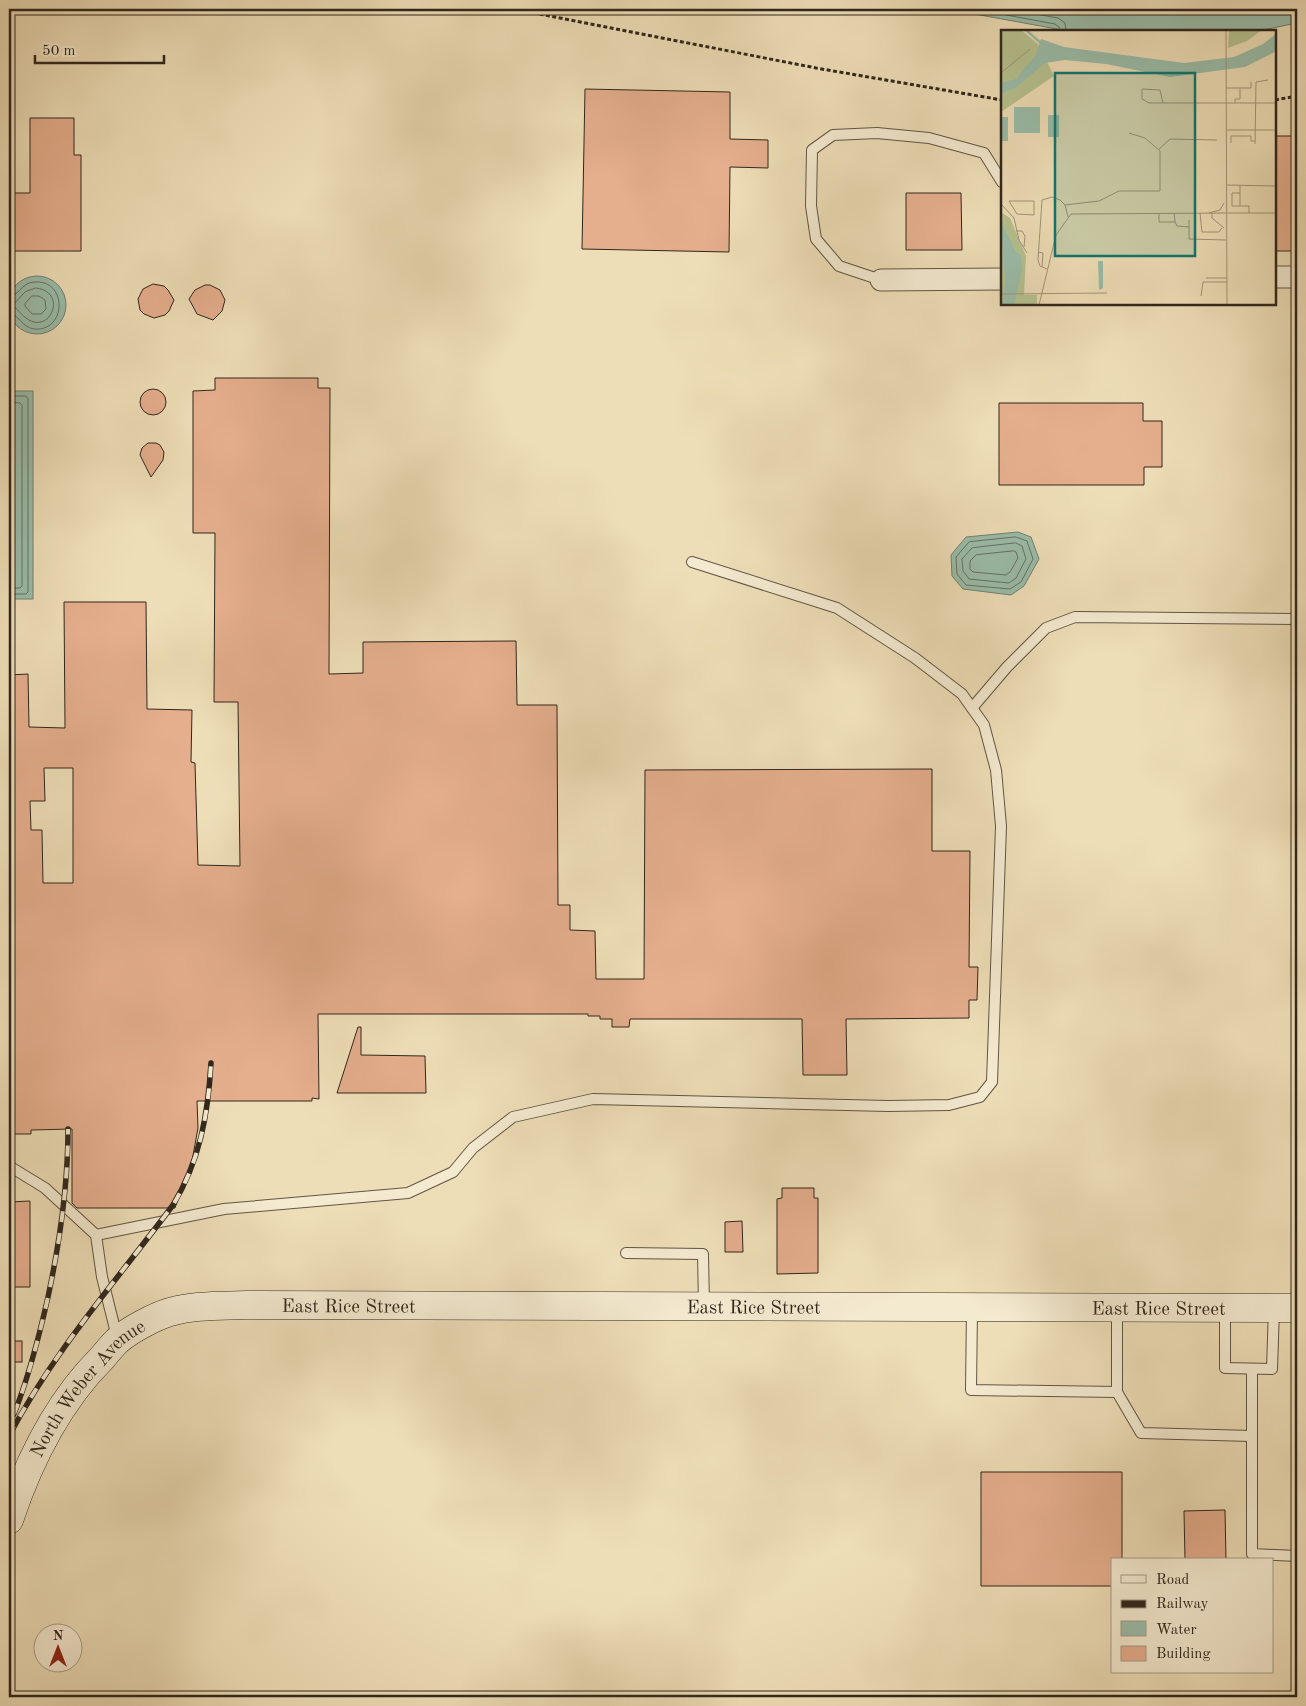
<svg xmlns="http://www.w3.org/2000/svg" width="1306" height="1706" font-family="'Old Standard TT',serif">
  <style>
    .water { fill: #9abdaa; stroke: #708172 }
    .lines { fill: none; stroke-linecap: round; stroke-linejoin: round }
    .shore { stroke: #657264; stroke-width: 1 }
    .building { fill: #e5ae8d; stroke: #30271d; fill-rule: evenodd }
    .lane-casing { stroke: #605544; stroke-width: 12 }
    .street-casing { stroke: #605544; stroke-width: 23 }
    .secondary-casing { stroke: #30271d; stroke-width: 29 }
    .path { stroke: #30271d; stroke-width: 3; stroke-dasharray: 4 2.5; stroke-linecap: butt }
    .lane { stroke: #f4ead0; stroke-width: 10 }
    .street { stroke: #f4ead0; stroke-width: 21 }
    .secondary { stroke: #f4ead0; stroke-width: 28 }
    .rail-casing { stroke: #30271d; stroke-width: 5.5 }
    .rail { stroke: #f4ead0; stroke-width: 4; stroke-dasharray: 11; stroke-linecap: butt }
    .labels { text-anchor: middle; stroke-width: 4.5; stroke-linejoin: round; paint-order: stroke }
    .street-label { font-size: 19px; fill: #30271d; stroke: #f4ead0 }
    .inset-river { fill: none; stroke: #9abdaa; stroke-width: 2.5 }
    .inset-road { fill: none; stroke: #a29579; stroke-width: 1 }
    .view { fill: #0f766e; fill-opacity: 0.15; stroke: #0f766e; stroke-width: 2.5 }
    .inset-edge { fill: none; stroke: #30271d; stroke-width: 2.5 }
  </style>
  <rect width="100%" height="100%" fill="#eedeb7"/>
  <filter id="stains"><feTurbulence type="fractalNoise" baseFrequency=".004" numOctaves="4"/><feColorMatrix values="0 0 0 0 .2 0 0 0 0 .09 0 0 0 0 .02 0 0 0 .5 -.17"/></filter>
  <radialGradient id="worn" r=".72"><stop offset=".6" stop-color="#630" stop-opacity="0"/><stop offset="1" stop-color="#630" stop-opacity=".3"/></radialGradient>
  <g class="water">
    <path d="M947 9H1297V23L1258 31H1068Z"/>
    <circle cx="37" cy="305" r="29"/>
    <rect x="9" y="391" width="24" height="208"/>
    <path d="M1018 532 1031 537 1039 559 1024 586 1011 595 963 589 952 576 951 555 966 537Z"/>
  </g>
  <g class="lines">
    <g class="shore">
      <path d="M974 9 1055 24 1059 27 1060 31"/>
      <path d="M1008 9 1058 18 1065 23 1066 31"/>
      <path d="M36 288C66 291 53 330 31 321 24 318 18 310 13 305L25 292Z"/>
      <path d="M32 296H39L45 300 46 309 41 314H32L25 306V304Z"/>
      <path d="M9 297C19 296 21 283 34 282 68 279 67 332 34 329 21 327 19 314 9 313"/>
      <path d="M9 396H26L28 399V592L26 594H9"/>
      <path d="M9 402 20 403 22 405V586L20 588H9"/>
      <path d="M9 410H13L14 413V578L13 580 9 581"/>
      <path d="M1016 537 1027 541 1033 559 1021 582 1010 589 966 585 957 574 956 557 969 542Z"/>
      <path d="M1016 543 1022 546 1026 559 1016 578 1009 583 969 579 963 571 962 559 972 548Z"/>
      <path d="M1014 551 1016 552 1018 558 1010 572 1006 575 973 572 970 569V561L976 555Z"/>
    </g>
  </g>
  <g class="building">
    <path d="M585 89 730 92V139L768 140V168L730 167 729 252 582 249Z"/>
    <path d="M30 118H74V155H81V251H12V219H9V193H30Z"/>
    <rect x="1275" y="136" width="22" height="115"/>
    <path d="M906 193H961L962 250H906Z"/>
    <path d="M153 284 164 286 168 290 174 300 169 311 165 315 154 318 144 314 140 310 138 299 143 289Z"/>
    <path d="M205 285H210L220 290 225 300 222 311 213 320 197 314 189 299 195 290Z"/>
    <path d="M215 378H318V388H330L329 674 363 673V642L516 641 517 705H557L558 905H570V930L595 931 596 979H644L645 770 932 769V851H970L969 967H978L977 1000H969V1018L846 1019 847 1075H803L802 1019H630L629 1027H612V1019H600V1016H588V1014H318L319 1099 312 1098V1101H197L198 1128 192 1161 175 1208H77L72 1203V1129L31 1130V1134H9V675L28 674 29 727 65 728 64 602H146L147 709 192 710 191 762 195 763 198 865 240 866 238 702H214L215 533H193V391L215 390ZM44 768H73V883H43L42 830H31L30 801H45Z"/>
    <circle cx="153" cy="402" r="13"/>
    <path d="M999 403H1143V421H1162V467H1144V485H999Z"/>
    <path d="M148 443H156L160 445 164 452 163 460 151 477 140 455 142 448Z"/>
    <path d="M358 1027H361V1055L425 1056 426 1093H337Z"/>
    <path d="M782 1188H814V1198H818V1273L777 1274V1199L782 1198Z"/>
    <path d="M30 1201V1287H9V1202Z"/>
    <path d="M742 1221 743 1252H725V1222Z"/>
    <rect x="9" y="1341" width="13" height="21"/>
    <path d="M981 1472H1122V1560H1112V1586H981Z"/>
    <path d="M1225 1510 1226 1560H1185L1184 1511Z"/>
  </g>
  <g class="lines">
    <g class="lane-casing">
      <g id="lane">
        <path d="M881 280 839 266 816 239 811 206 812 150 833 135 877 133 929 138 984 153 1002 182"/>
        <path d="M972 708 1007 667 1046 628 1075 617 1297 619"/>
        <path d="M9 1166 45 1188 96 1235 102 1277 117 1337"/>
        <path d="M96 1235 224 1209 408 1193 453 1172 473 1148 513 1117 593 1099 888 1106 949 1105 980 1097 992 1082 1001 826 996 770 984 725 962 694 915 658 837 608 692 562"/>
        <path d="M626 1253 703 1254 704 1306"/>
        <path d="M972 1309 971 1390 1117 1392V1308"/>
        <path d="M1225 1309V1368L1272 1369 1274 1308"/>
        <path d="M1252 1369V1554L1297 1556"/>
        <path d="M1117 1392 1141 1433 1252 1436"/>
      </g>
    </g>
    <g class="street-casing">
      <g id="street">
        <path d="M1275 277H1297"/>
        <path d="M881 280 1002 279"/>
      </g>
    </g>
    <g class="secondary-casing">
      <g id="secondary">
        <path id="s1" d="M9 1520C29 1460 57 1403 102 1358 107 1352 112 1346 117 1341 129 1330 156 1316 170 1312 195 1305 220 1306 246 1305L1297 1308"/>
      </g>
    </g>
    <g class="path">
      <path d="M514 9 816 68 1002 100"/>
      <path d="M1275 100 1297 96"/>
    </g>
    <use href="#lane" class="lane"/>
    <use href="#street" class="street"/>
    <use href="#secondary" class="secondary"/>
    <g class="rail-casing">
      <g id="rail">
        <path d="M14 1414C29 1376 39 1337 48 1297 60 1241 68 1186 68 1129"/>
        <path d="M9 1436C53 1352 117 1280 173 1205 200 1160 208 1115 211 1063"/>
      </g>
    </g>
    <use href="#rail" class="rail"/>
  </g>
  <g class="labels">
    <g class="street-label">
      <text dy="7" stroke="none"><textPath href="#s1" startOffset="451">East Rice Street</textPath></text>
      <text dy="7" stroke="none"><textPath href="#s1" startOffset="856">East Rice Street</textPath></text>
      <text dy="7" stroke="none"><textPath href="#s1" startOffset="1261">East Rice Street</textPath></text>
      <text dy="7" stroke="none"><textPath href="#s1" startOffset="156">North Weber Avenue</textPath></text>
    </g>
  </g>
  <g transform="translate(1001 30)">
    <rect width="275" height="275" fill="#eedeb7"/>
    <path d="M0 0H20L37 14 53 46 0 82ZM228 0H261L246 11 227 18ZM0 182 9 188 25 226 23 265H36V275H0Z" fill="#b6c290"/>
    <path d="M275 4V20L272 23 244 37 169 47 105 34 64 30 44 33 16 57 0 64V53L15 49 35 24 40 9 63 17 183 33 233 27 262 14ZM13 77H39V103H13ZM47 85H58V107H47ZM0 87H7V111H0ZM0 192 15 222 20 226 21 239 13 275H2L4 250ZM97 231H102V258L98 260Z" fill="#9abdaa"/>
    <path class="inset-river" d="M25 0 41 14"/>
    <path class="inset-road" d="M225 0 226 275M0 43 29 19M225 58H250V52M162 73 159 60 141 59V69L148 73H275M234 73V69H239V58M226 100H275M230 113V106H250V111H254M254 114 255 52 267 50M158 119 169 109 216 110M225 155 275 156M239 155V176H248V183M239 163H231V176H239M8 171H33V185L16 184ZM0 174 13 188 18 210 26 223M64 175 98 171 118 161H159V121L144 108 128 103M158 183V192H174L173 183M199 183 201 202H218L221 198M208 183 219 180 223 173M211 183V188L223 198M225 183H275M188 190V209L225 210M174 192 176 196 188 197M15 201H21L24 206 23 217M37 222 42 223 41 237M46 239 39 236 37 230 41 170 51 167 59 170 64 175 67 187M205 248H226M0 264 106 263M200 266 202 252H226M38 275 55 205 70 184 225 183"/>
    <path class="view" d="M54 43H194V226H54Z"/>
    <rect width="275" height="275" class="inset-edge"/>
  </g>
  <rect width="1306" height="1706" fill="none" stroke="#eedeb7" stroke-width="30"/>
  <rect x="10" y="10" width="1286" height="1686" fill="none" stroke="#30271d" stroke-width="2.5"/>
  <rect x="15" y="15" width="1276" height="1676" fill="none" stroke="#30271d"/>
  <rect x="1111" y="1558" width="162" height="115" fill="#f4ead0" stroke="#a69c88"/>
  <rect x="1121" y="1575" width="25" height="8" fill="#f4ead0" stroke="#a69c88"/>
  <text x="1156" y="1584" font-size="15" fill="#30271d">Road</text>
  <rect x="1121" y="1600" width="25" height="8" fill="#30271d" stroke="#a69c88"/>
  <text x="1156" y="1608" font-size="15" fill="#30271d">Railway</text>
  <rect x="1121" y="1621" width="25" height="15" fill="#9abdaa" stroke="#a69c88"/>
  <text x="1156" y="1634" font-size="15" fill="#30271d">Water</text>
  <rect x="1121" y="1646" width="25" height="15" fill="#e5ae8d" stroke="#a69c88"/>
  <text x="1156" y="1658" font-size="15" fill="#30271d">Building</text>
  <g transform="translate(58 1648)"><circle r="24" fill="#f4ead0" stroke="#a69c88"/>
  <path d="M0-4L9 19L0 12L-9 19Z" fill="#8f2418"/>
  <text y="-8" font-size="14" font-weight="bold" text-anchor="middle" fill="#30271d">N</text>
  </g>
  <path d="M35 55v8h129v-8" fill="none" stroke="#30271d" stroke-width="2.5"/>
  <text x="42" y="55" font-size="15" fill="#30271d" stroke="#f4ead0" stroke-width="4" paint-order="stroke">50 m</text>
  <rect width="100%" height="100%" filter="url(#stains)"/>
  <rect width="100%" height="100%" fill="url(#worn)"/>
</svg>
